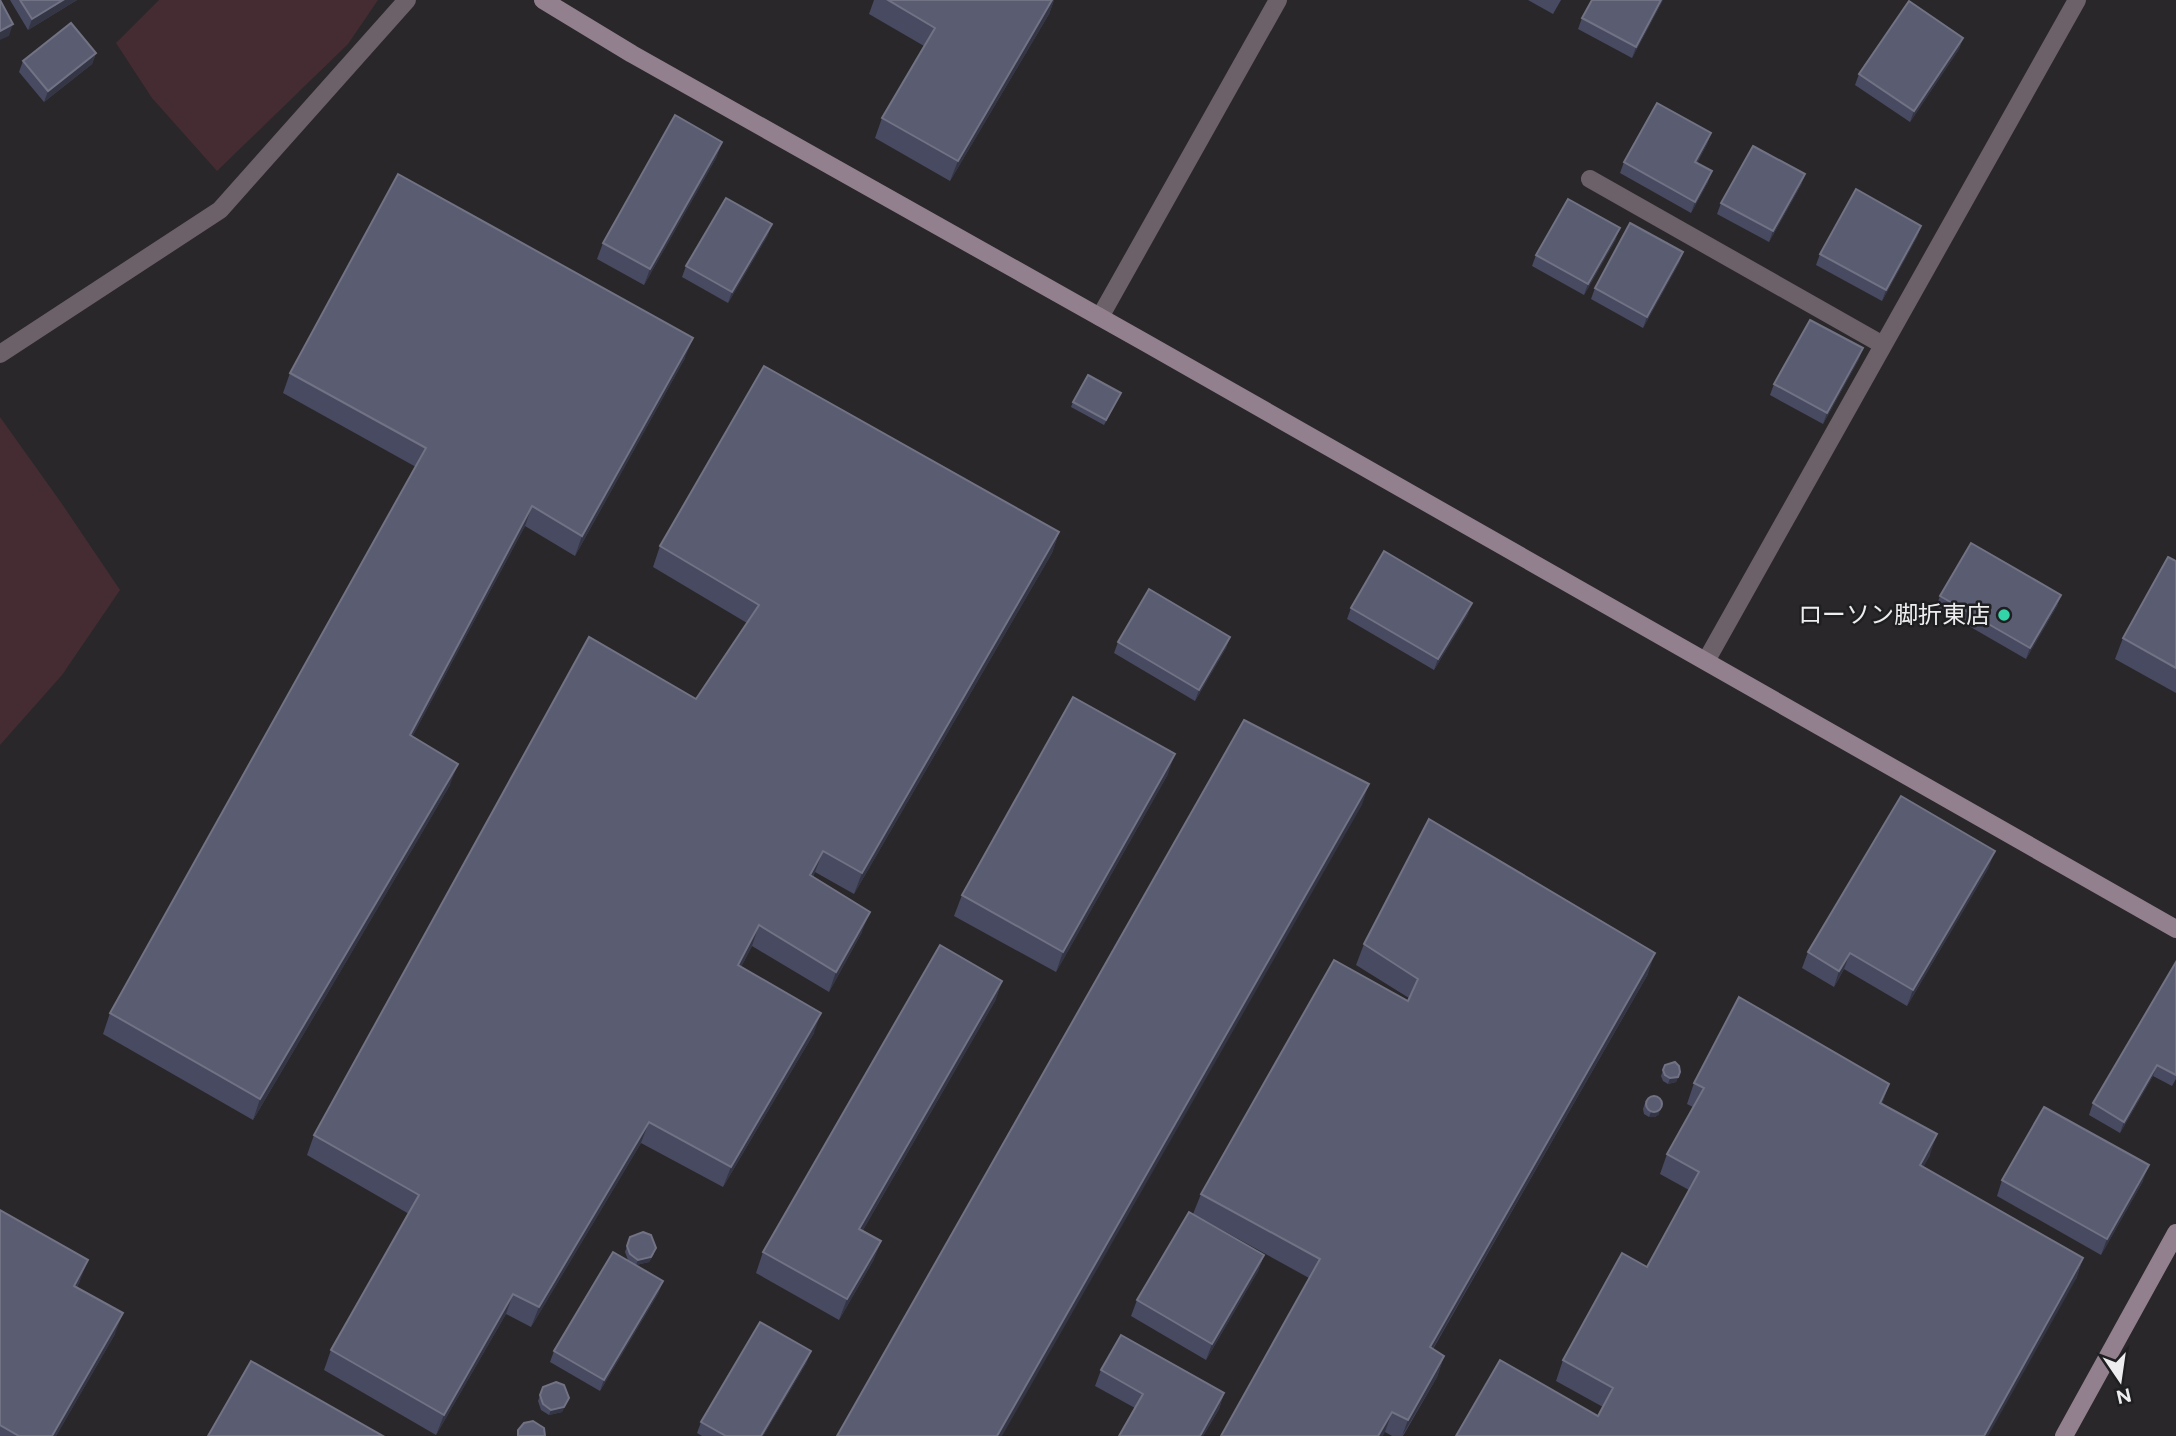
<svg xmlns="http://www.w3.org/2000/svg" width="2176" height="1436" font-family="Figtree,'Noto Sans JP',sans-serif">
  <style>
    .green { fill: #452c32 }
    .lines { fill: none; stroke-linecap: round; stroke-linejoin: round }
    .street { stroke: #6c6169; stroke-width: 18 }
    .secondary { stroke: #93808e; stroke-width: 18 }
    .wall { fill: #484a62 }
    .shaded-wall { fill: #343545 }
    .building { fill: #5a5c71; stroke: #717284; stroke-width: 2 }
    .poi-dot { fill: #32d4a8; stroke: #1f1e21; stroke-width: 2.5 }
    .labels { text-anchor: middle; stroke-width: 5; stroke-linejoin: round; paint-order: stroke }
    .poi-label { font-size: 24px; fill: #edecee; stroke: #1f1e21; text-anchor: end }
  </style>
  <rect width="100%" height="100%" fill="#29272a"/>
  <g class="green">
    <path d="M159 0H378L348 44 217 171 152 98 116 43Z"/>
    <path d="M0 417 62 504 120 590 62 675 0 745Z"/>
  </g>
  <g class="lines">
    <g class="street">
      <path d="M1590 179 1883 345"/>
      <path d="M1100 317 1278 0"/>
      <path d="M0 354 220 210 407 0"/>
      <path d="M1706 661 2077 0"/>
    </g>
    <g class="secondary">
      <path d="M543 0 632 54 1146 343 2176 929"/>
      <path d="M2064 1436 2176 1233"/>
    </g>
  </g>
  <g class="wall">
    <path d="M10 0H77L28 30Z"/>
    <path d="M874 0H1054L1049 14 950 181 875 138 882 118 924 46 869 14Z"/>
    <path d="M1528 0H1561L1553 14Z"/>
    <path d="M1663 0 1632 58 1578 29 1582 18Z"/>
    <path d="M1963 38 1959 49 1910 122 1855 85 1859 74Z"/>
    <path d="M96 53 92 64 44 102 19 72 23 61Z"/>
    <path d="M1711 133 1707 144 1697 163 1708 182 1691 213 1620 173 1624 162Z"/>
    <path d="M722 142 716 158 644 285 597 259 603 243Z"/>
    <path d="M1805 174 1801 185 1769 242 1717 214 1721 203Z"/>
    <path d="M1921 226 1917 237 1882 301 1816 265 1820 254Z"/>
    <path d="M768 235 728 303 682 277 686 266Z"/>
    <path d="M1616 239 1584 295 1532 266 1536 255Z"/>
    <path d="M1683 252 1679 263 1643 328 1591 299 1595 288Z"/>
    <path d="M685 358 575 556 525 526 412 737 450 785 253 1120 103 1034 110 1013 416 467 283 393 290 373Z"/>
    <path d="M1859 359 1823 424 1770 395 1774 384Z"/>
    <path d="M1121 393 1104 425 1071 407 1073 402Z"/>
    <path d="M1059 532 1052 553 854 894 815 872 813 877 862 932 829 992 752 946 741 967 814 1033 723 1187 641 1143 531 1327 506 1314 436 1435 324 1370 331 1350 409 1214 307 1155 314 1135 696 699 747 623 653 567 660 546Z"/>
    <path d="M2176 561V693L2115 659 2123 638Z"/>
    <path d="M2061 595 2057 606 2026 659 1936 607 1940 596Z"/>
    <path d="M1351 608 1468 614 1434 670 1347 619Z"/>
    <path d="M1230 637 1226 648 1195 701 1114 653 1118 642Z"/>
    <path d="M1168 774 1056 972 954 916 962 895Z"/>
    <path d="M1989 867 1907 1006 1844 969 1834 987 1802 968 1808 952Z"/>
    <path d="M1364 944 1648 974 1433 1349 1444 1356 1437 1377 1403 1436H1392L1385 1432 1309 1278 1193 1214 1201 1194 1408 1001 1409 998 1356 965Z"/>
    <path d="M2176 962V1079L2172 1086 2153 1076 2120 1133 2089 1115 2093 1103Z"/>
    <path d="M1002 981 995 1001 863 1230 881 1241 873 1261 839 1320 756 1273 763 1252Z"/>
    <path d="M1665 1065 1680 1072 1676 1082 1668 1084 1663 1081 1661 1076Z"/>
    <path d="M1694 1083 1889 1084 1882 1104 1930 1155 1923 1167 2083 1258 2076 1279 1598 1416 1603 1407 1556 1381 1563 1360 1647 1267 1689 1190 1660 1174 1667 1154 1693 1107 1687 1104Z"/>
    <path d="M1645 1103 1659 1114 1655 1117H1649L1644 1114 1643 1109Z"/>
    <path d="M2002 1180 2143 1181 2101 1255 1997 1196Z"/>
    <path d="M0 1210 80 1281 77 1287 115 1334 56 1436H0Z"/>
    <path d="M630 1237 654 1254 649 1262 636 1265 628 1260 625 1252Z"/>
    <path d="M1264 1255 1258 1271 1206 1360 1131 1316 1137 1300Z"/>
    <path d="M659 1292 600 1391 550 1362 554 1351Z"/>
    <path d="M807 1362 763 1436H702L697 1433 701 1422Z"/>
    <path d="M1101 1370 1224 1393 1219 1409 1203 1436H1119L1135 1408 1095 1386Z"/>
    <path d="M543 1387 569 1398 562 1412 549 1415 541 1410 538 1401Z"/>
  </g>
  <g class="shaded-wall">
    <path d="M63 0H77L28 30 32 19Z"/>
    <path d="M1052 0H1054L1049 14 950 181 958 161Z"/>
    <path d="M1661 0H1663L1632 58 1636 47Z"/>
    <path d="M13 24 9 36 0 40V31Z"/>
    <path d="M1963 38 1959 49 1910 122 1914 111Z"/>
    <path d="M96 53 92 64 44 102 48 91Z"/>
    <path d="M1711 133 1707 144 1691 173 1695 162Z"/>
    <path d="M722 142 716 158 644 285 650 269Z"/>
    <path d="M1712 171 1708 182 1691 213 1695 202Z"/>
    <path d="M1805 174 1801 185 1769 242 1773 231Z"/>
    <path d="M772 224 768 235 728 303 732 292Z"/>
    <path d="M1921 226 1917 237 1882 301 1886 290Z"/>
    <path d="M1620 228 1616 239 1584 295 1588 284Z"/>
    <path d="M1683 252 1679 263 1643 328 1647 317Z"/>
    <path d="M693 338 685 358 575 556 582 536Z"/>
    <path d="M1863 348 1859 359 1823 424 1827 413Z"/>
    <path d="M532 506 525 526 402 756 410 735Z"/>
    <path d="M1059 532 1052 553 854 894 862 873Z"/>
    <path d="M2061 595 2057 606 2026 659 2030 648Z"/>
    <path d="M1472 603 1468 614 1434 670 1438 659Z"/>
    <path d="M1230 637 1226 648 1195 701 1199 690Z"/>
    <path d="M1175 754 1168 774 1056 972 1063 952Z"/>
    <path d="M458 764 450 785 253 1120 260 1099Z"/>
    <path d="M1369 784 1362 805 1002 1436H997Z"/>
    <path d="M823 851 815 872 802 895 810 875Z"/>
    <path d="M1995 851 1989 867 1907 1006 1913 990Z"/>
    <path d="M870 912 862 932 829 992 836 972Z"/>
    <path d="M759 925 752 946 731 986 738 965Z"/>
    <path d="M1655 953 1648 974 1422 1367 1430 1347Z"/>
    <path d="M1850 953 1844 969 1834 987 1839 971Z"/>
    <path d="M1002 981 995 1001 852 1249 859 1229Z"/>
    <path d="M821 1013 814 1033 723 1187 731 1167Z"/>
    <path d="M2157 1065 2153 1076 2120 1133 2124 1122Z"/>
    <path d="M1680 1072 1676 1082 1668 1084 1670 1078Z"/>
    <path d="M1889 1084 1882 1104 1880 1103Z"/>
    <path d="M1661 1108 1659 1114 1655 1117H1649L1651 1112Z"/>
    <path d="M649 1122 641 1143 531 1327 539 1307Z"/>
    <path d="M1937 1134 1930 1155 1913 1186 1920 1165Z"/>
    <path d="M2149 1165 2143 1181 2101 1255 2107 1239Z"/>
    <path d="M881 1241 873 1261 839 1320 847 1299Z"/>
    <path d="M656 1248 649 1262 636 1265 638 1260Z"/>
    <path d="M1264 1255 1258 1271 1206 1360 1212 1344Z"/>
    <path d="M2083 1258 2076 1279 1988 1436H1984Z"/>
    <path d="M88 1260 80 1281 66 1306 74 1286Z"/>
    <path d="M663 1281 659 1292 600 1391 604 1380Z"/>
    <path d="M513 1294 506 1314 436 1435 444 1415Z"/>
    <path d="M123 1313 115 1334 56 1436H52Z"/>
    <path d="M811 1351 807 1362 763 1436H761Z"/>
    <path d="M1444 1356 1437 1377 1402 1436 1408 1420Z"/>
    <path d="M1224 1393 1219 1409 1203 1436H1200Z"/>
    <path d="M569 1398 562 1412 549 1415 551 1410Z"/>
    <path d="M1392 1412 1385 1432 1383 1436H1378Z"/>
  </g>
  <g class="building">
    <path d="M0 0 13 24 0 31Z"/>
    <path d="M20 0H63L32 19Z"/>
    <path d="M888 0H1052L958 161 882 118 935 28Z"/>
    <path d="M1592 0H1661L1636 47 1582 18Z"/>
    <path d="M1909 1 1963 38 1914 111 1859 74Z"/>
    <path d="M71 23 96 53 48 91 23 61Z"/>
    <path d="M1657 103 1711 133 1695 162 1712 171 1695 202 1624 162Z"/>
    <path d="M675 115 722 142 650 269 603 243Z"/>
    <path d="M1753 146 1805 174 1773 231 1721 203Z"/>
    <path d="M398 174 693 338 582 536 532 506 410 735 458 764 260 1099 110 1013 426 448 290 373Z"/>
    <path d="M1856 189 1921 226 1886 290 1820 254Z"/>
    <path d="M726 198 772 224 732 292 686 266Z"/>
    <path d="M1568 199 1620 228 1588 284 1536 255Z"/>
    <path d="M1630 223 1683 252 1647 317 1595 288Z"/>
    <path d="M1810 320 1863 348 1827 413 1774 384Z"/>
    <path d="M764 366 1059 532 862 873 823 851 810 875 870 912 836 972 759 925 738 965 821 1013 731 1167 649 1122 539 1307 513 1294 444 1415 331 1350 419 1195 314 1135 589 637 696 699 759 605 660 546Z"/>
    <path d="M1088 375 1121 393 1106 420 1073 402Z"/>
    <path d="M1971 543 2061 595 2030 648 1940 596Z"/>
    <path d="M1384 551 1472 603 1438 659 1351 608Z"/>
    <path d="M2168 557 2176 561V668L2123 638Z"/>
    <path d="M1149 589 1230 637 1199 690 1118 642Z"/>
    <path d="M1073 697 1175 754 1063 952 962 895Z"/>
    <path d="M1244 720 1369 784 997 1436H837Z"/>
    <path d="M1901 796 1995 851 1913 990 1850 953 1839 971 1808 952Z"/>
    <path d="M1429 819 1655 953 1430 1347 1444 1356 1408 1420 1392 1412 1378 1436H1221L1320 1259 1201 1194 1334 960 1408 1001 1418 979 1364 944Z"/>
    <path d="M940 945 1002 981 859 1229 881 1241 847 1299 763 1252Z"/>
    <path d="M2176 962V1075L2157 1065 2124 1122 2093 1103Z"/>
    <path d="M1739 997 1889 1084 1880 1103 1937 1134 1920 1165 2083 1258 1984 1436H1456L1500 1360 1598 1416 1613 1388 1563 1360 1622 1253 1647 1267 1699 1172 1667 1154 1704 1088 1694 1083Z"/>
    <path d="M1675 1062 1679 1066 1680 1072 1678 1077 1670 1078 1665 1075 1663 1070 1665 1065Z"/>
    <circle cx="1654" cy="1104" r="8"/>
    <path d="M2044 1107 2149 1165 2107 1239 2002 1180Z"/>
    <path d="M0 1210 88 1260 74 1286 123 1313 52 1436H19L0 1425Z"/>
    <path d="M1189 1212 1264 1255 1212 1344 1137 1300Z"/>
    <path d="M643 1232 651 1235 656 1248 651 1257 638 1260 630 1254 627 1246 630 1237Z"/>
    <path d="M613 1252 663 1281 604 1380 554 1351Z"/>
    <path d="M760 1322 811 1351 761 1436H726L701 1422Z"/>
    <path d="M1121 1335 1224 1393 1200 1436H1119L1143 1394 1101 1370Z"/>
    <path d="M251 1361 383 1436H208Z"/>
    <path d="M556 1382 564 1385 569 1398 564 1407 551 1410 543 1404 540 1395 543 1387Z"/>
    <path d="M533 1421 544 1428 545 1436H518V1430L524 1423Z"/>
  </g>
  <circle class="poi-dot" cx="2004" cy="615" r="7"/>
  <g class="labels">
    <g class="poi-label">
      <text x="1990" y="623">ローソン脚折東店</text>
    </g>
  </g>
  <g transform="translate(2120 1380) rotate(167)" stroke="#1f1e21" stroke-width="5" paint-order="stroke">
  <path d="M0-5L12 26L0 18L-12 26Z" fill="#edecee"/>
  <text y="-10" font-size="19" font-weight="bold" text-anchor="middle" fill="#edecee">N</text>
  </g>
</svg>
